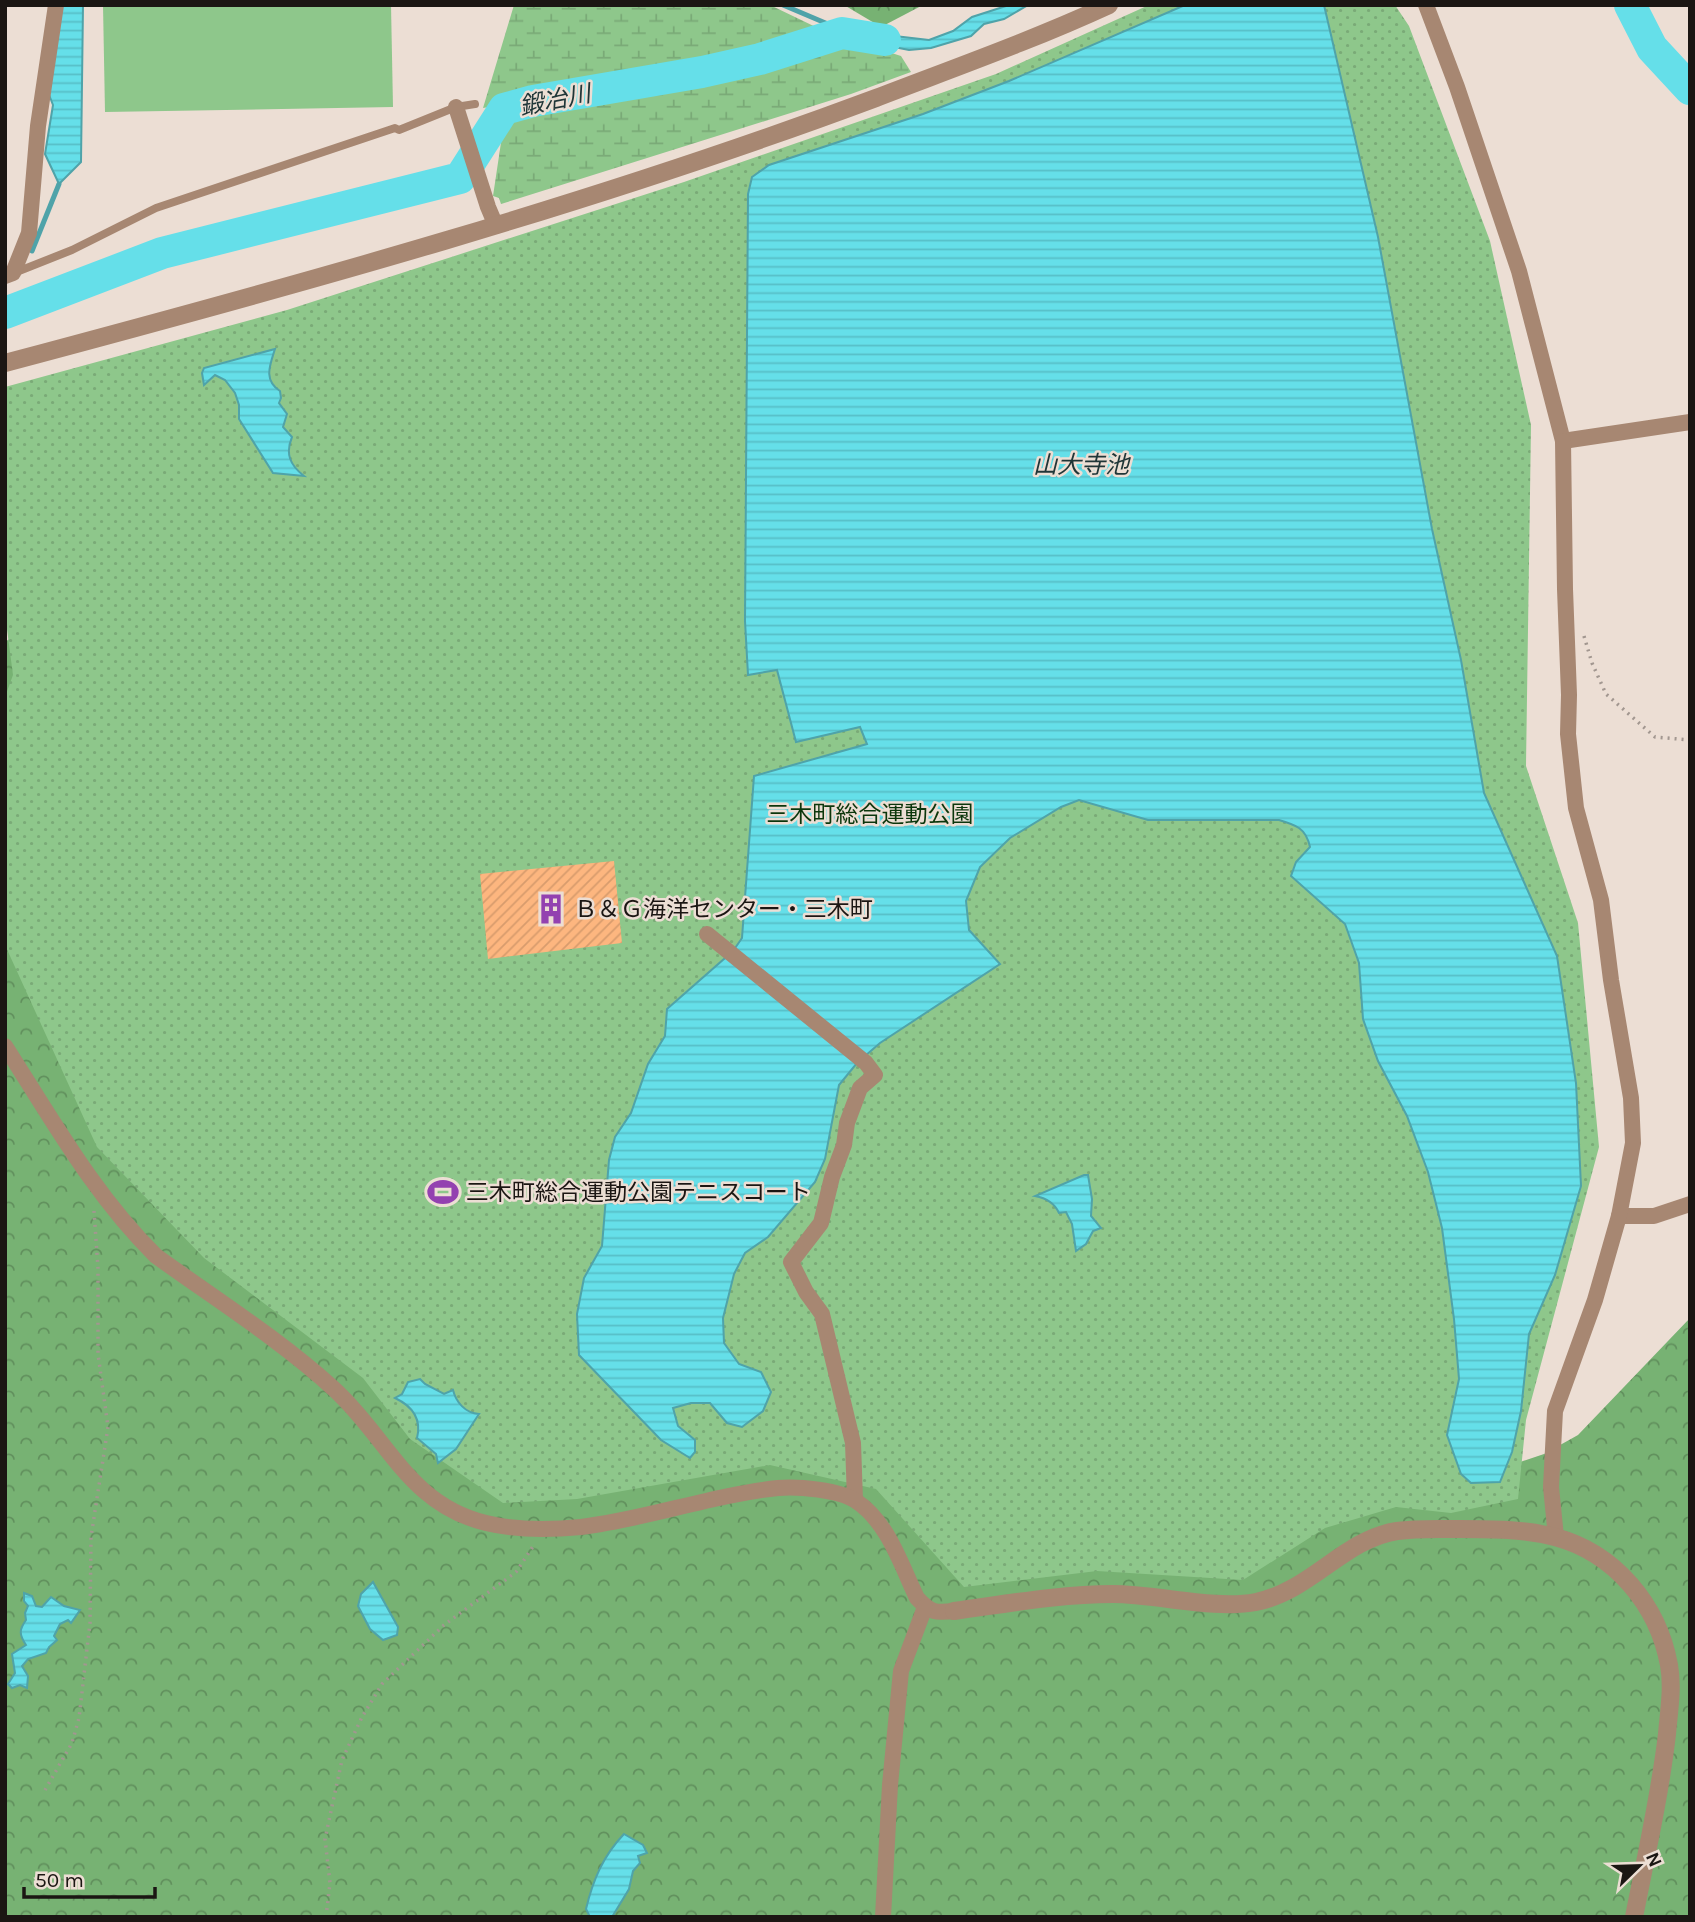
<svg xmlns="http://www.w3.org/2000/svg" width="1695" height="1922" font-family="Karla,'Noto Sans JP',sans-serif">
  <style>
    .grass { fill: #8ec78b }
    .forest { fill: url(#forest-crowns) }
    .wetland { fill: url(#wetland-marsh) }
    .park { fill: url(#park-dots) }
    .water { fill: url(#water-rules); stroke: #4fa3a9; stroke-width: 2 }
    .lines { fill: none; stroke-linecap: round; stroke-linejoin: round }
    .stream { stroke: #4fa3a9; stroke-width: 5 }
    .river { stroke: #65dfe9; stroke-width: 32 }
    .building { fill: url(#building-hatch) }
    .path { stroke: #a29790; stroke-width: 3.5; stroke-dasharray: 2 5; stroke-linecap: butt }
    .service { stroke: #a78772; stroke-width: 8 }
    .minor { stroke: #a78772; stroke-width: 16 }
    .tertiary { stroke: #a78772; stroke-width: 18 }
    .labels { text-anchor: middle; stroke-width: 5; stroke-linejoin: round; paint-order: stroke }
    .park-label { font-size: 23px; fill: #0b360b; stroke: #ecded4 }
    .poi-label { font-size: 23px; fill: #1b1613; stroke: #ecded4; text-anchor: start }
    .water-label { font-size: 24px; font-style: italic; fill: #203638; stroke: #ecded4 }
  </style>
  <defs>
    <pattern id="forest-crowns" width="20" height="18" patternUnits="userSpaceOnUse" patternTransform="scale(1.75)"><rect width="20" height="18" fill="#77b273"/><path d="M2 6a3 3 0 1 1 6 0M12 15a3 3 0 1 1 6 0" fill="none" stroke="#61905d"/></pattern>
    <pattern id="wetland-marsh" width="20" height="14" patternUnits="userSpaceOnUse" patternTransform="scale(1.75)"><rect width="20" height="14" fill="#8ec78b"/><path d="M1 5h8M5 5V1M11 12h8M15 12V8" fill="none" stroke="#7aaa77"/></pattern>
    <pattern id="park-dots" width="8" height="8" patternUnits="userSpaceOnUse" patternTransform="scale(1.75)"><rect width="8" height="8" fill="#8ec78b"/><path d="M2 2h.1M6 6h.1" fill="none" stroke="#7aaa77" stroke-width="1.8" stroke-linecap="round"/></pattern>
    <pattern id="water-rules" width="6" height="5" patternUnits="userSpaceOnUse" patternTransform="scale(1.75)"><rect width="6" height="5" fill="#65dfe9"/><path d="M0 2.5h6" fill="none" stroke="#57bfc7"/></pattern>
    <pattern id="building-hatch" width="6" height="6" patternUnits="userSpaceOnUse" patternTransform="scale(1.75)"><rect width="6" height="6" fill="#fdb67f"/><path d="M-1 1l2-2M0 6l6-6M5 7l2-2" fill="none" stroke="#d89c6d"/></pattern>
  </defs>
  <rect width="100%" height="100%" fill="#ecded4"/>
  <path class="grass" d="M103 5H391L393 107 105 112Z"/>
  <g class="forest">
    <path d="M844 5H923L881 27Z"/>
    <path d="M41 617 1494 1471 1544 1454 1578 1435 1690 1318V1917H5V642Z"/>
  </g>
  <g class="wetland">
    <path d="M514 5H770L824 31 701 62 536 93 495 106 483 108Z"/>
    <path d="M841 43 876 48 901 56 911 72 851 94 501 204 499 198 493 196 505 116C550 104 596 100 642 91 710 78 775 61 841 43Z"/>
  </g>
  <path class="park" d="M1149 5H1395L1409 26 1490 241 1531 425 1526 766 1578 923 1599 1147 1526 1420 1518 1499 1451 1513 1396 1507 1325 1528 1243 1580 1097 1571 964 1587 876 1489 770 1465 577 1499 503 1503 410 1439 363 1378 204 1258 97 1147 5 945V697L13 675 5 614V387L287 310 684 182 996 74Z"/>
  <g class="water">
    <path d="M62 5H83L81 162 59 184 45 154 53 105 48 92Z"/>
    <path d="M1009 5H1028L1004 19 984 24 971 36 931 48 909 50 843 37 842 30 929 40 953 31 972 17Z"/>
    <path d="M1185 5H1324L1378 237 1432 529 1461 660 1484 793 1557 956 1576 1083 1581 1186 1555 1275 1529 1334 1521 1411 1512 1452 1500 1482 1471 1483 1461 1474 1447 1435 1459 1379 1454 1319 1442 1228 1428 1172 1407 1116 1378 1061 1363 1019 1359 963 1345 924 1291 876 1296 862 1310 847C1306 828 1296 825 1279 820H1148L1079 800 1061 807 1010 838 980 867 966 901 969 930 1000 964 880 1043 857 1063 839 1085 825 1159 815 1182 768 1237 745 1253 734 1274 723 1318 724 1343 739 1364 761 1372 771 1392 763 1411 742 1427 727 1423 710 1403H691L673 1408 678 1426 695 1440V1452L690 1458 661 1440 579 1355 577 1314 584 1278 602 1246 609 1160 615 1137 631 1113 648 1064 665 1036 667 1009 733 951 742 938 754 776 867 744 860 727 796 742 777 670 748 675 745 621 748 194 752 177 769 165 923 114 1009 81Z"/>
    <path d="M275 349C270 365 263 380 280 391L281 398 279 403 287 414 283 427 292 437C285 454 290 465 304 476L273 473 239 419V405L235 393 225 380 215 375 204 385 202 373 204 368Z"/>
    <path d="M1084 1175H1088L1092 1199 1091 1216 1101 1228 1093 1231 1086 1244 1076 1251 1072 1224 1066 1212 1059 1213C1055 1204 1046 1198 1035 1196Z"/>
    <path d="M420 1379 425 1384 444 1394 453 1390C456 1402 465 1413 479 1414L456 1449 438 1463 436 1454 417 1438C422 1418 412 1406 395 1398L402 1394 408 1382Z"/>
    <path d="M373 1582 398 1627 397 1635 383 1640 370 1629 358 1606 361 1594Z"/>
    <path d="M24 1593 32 1596 36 1606 42 1607 51 1597 64 1606 80 1610 71 1623 68 1620 60 1624 54 1636 57 1640 49 1647 46 1653 28 1659 22 1666 28 1676 27 1688 20 1685 12 1688 8 1684 15 1673 12 1654 26 1645C19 1634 19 1630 26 1620L25 1613 28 1606 24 1601Z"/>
    <path d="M624 1834 643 1845 647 1853 638 1856 640 1863 633 1871 629 1889 612 1917H590L586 1909C593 1880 603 1856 624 1834Z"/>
  </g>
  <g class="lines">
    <g class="stream">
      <path d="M783 5 842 30"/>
      <path d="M32 251 59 184"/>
    </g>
    <g class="river">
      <path d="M1630 5 1652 48 1690 89"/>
      <path d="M5 313 162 253 460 178 504 109 533 101 702 72 760 59 842 33 885 40"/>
    </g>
  </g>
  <path class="building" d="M614 861 622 943 488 959 480 874Z"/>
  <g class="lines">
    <g class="path">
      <path d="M1584 636 1592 663 1606 694 1655 737 1690 740"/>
      <path d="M45 1790 72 1743 79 1718 90 1623 91 1537 108 1427 98 1354V1268L94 1211"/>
      <path d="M326 1917 330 1883 325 1839 342 1760 362 1717 382 1684 444 1625 516 1572 534 1545"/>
    </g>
    <path class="service" d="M14 273 72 250 156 208 395 128 399 130 456 107 475 104"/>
    <g class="minor">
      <path d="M1426 5 1457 87 1519 271 1563 441 1690 422"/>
      <path d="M456 107 488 207 496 226"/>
      <path d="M5 276 13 273 29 233 38 126 56 5"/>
      <path d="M707 934 866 1063 875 1075 860 1088 847 1123 844 1145 832 1177 821 1223 791 1262 806 1292 822 1314 853 1443 855 1500"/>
      <path d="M5 1046C52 1119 94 1195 156 1256 214 1298 282 1341 334 1389 388 1438 408 1504 486 1523 515 1530 551 1530 581 1527 647 1519 712 1495 778 1488 797 1486 840 1490 856 1501 888 1522 901 1565 917 1598 931 1613 935 1613 954 1611"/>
      <path d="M1619 1216H1654L1690 1204"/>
      <path d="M1556 1537 1551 1487 1555 1411 1595 1300 1619 1216 1633 1143 1631 1098 1611 980 1601 900 1576 808 1568 734 1569 695 1565 589 1563 441"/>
      <path d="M883 1917 890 1785 901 1671 925 1607"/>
    </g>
    <g class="tertiary">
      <path d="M5 363C298 285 592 204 876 98 954 68 1033 40 1109 5"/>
      <path d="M954 1611C1006 1604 1060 1594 1113 1594 1156 1594 1215 1610 1256 1602 1311 1591 1344 1539 1397 1531 1417 1528 1439 1529 1460 1529 1492 1529 1524 1529 1555 1537 1615 1553 1658 1605 1669 1665 1673 1687 1669 1711 1667 1734 1660 1795 1646 1856 1634 1917"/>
    </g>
  </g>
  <defs>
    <g id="building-bare" transform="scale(2.415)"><path d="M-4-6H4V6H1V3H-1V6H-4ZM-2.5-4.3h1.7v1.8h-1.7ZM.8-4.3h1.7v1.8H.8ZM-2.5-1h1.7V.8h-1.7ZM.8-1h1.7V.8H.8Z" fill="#9341b0" stroke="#ecded4" stroke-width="2.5" paint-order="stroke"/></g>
    <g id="stadium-bare" transform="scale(2.415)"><path d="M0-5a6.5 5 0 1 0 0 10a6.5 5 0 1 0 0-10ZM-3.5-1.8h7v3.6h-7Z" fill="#9341b0" stroke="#ecded4" stroke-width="2.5" paint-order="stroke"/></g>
  </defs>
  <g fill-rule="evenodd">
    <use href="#building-bare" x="551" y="909"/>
    <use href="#stadium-bare" x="443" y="1192"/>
  </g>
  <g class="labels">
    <g class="park-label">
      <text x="870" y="822">三木町総合運動公園</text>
    </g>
    <g class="poi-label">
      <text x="574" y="917">Ｂ＆Ｇ海洋センター・三木町</text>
      <text x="466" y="1200">三木町総合運動公園テニスコート</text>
    </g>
    <g class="water-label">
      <text transform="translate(555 100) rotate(-11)" y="8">鍛冶川</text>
      <text x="1081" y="473">山大寺池</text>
    </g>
  </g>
  <rect width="1695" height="1922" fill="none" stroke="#1b1613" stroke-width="14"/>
  <g transform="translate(1639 1866) rotate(67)" stroke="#ecded4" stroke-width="5" paint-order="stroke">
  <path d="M0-5L12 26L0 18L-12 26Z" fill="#1b1613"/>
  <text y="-10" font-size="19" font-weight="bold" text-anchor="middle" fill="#1b1613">N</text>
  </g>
  <path d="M24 1887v10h131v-10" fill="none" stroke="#1b1613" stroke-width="3.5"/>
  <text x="35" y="1887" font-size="21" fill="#1b1613" stroke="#ecded4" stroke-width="5" paint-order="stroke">50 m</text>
</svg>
